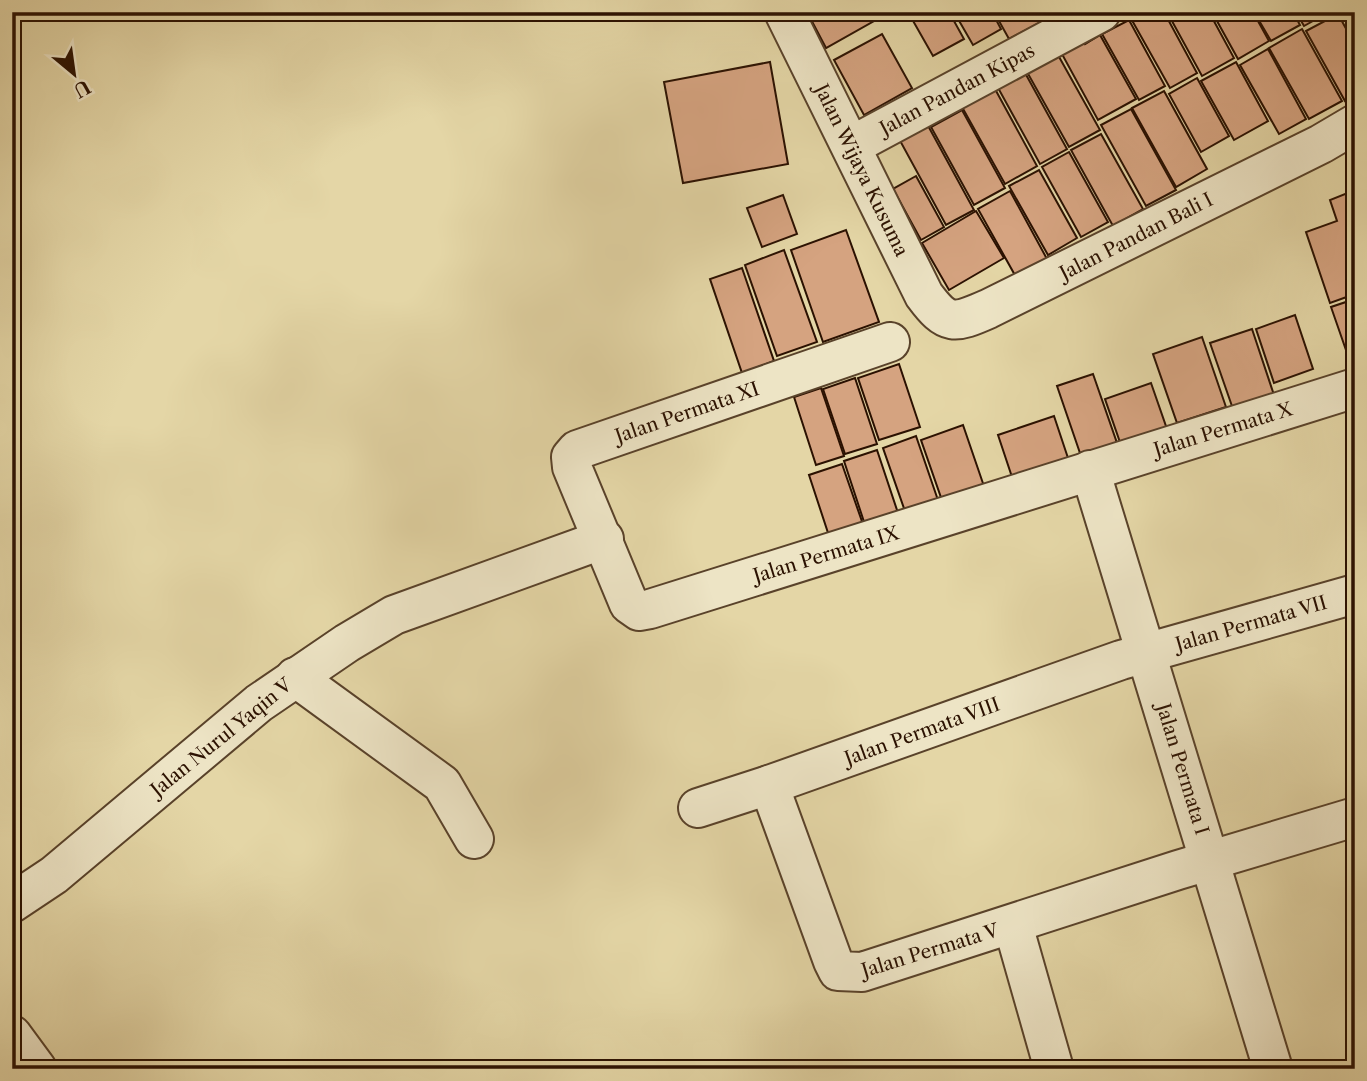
<svg xmlns="http://www.w3.org/2000/svg" width="1367" height="1081" font-family="'Libre Caslon Text',serif">
  <style>
    .building { fill: #d5a380; stroke: #2b1101; stroke-width: 2 }
    .lines { fill: none; stroke-linecap: round; stroke-linejoin: round }
    .minor-casing { stroke: #59422a; stroke-width: 42 }
    .minor { stroke: #ede4c5; stroke-width: 38 }
    .labels { text-anchor: middle; stroke-width: 5; stroke-linejoin: round; paint-order: stroke }
    .street-label { font-size: 19px; fill: #2b1101; stroke: #ede4c5 }
  </style>
  <rect width="100%" height="100%" fill="#e4d6a6"/>
  <filter id="stains"><feTurbulence type="fractalNoise" baseFrequency=".00286" numOctaves="4"/><feColorMatrix values="0 0 0 0 .2 0 0 0 0 .09 0 0 0 0 .02 0 0 0 .5 -.17"/></filter>
  <radialGradient id="worn" r=".72"><stop offset=".6" stop-color="#630" stop-opacity="0"/><stop offset="1" stop-color="#630" stop-opacity=".3"/></radialGradient>
  <g class="building">
    <path d="M807 12H890L826 48Z"/>
    <path d="M908 12H949L964 39 933 56Z"/>
    <path d="M954 12H992L1001 29 973 45Z"/>
    <path d="M994 12H1041L1045 20 1009 39Z"/>
    <path d="M1133 12H1164L1197 73 1170 88 1129 15Z"/>
    <path d="M1167 12H1209L1234 58 1202 76Z"/>
    <path d="M1212 12H1253L1269 41 1238 59Z"/>
    <path d="M1254 12H1293L1300 25 1271 41Z"/>
    <path d="M1296 12H1329L1304 26Z"/>
    <path d="M1341 12H1355V38Z"/>
    <path d="M1338 14 1355 45V95L1345 101 1306 31Z"/>
    <path d="M1129 20 1165 86 1139 100 1102 34Z"/>
    <path d="M1302 29 1342 101 1309 119 1269 48Z"/>
    <path d="M1079 33 1085 44 1100 35 1136 99 1098 120 1057 45Z"/>
    <path d="M882 34 912 88 864 115 834 60Z"/>
    <path d="M1268 49 1306 119 1279 134 1240 65Z"/>
    <path d="M1058 55 1100 130 1069 147 1027 72Z"/>
    <path d="M770 62 788 164 683 183 664 82Z"/>
    <path d="M1236 62 1268 121 1234 140 1201 81Z"/>
    <path d="M1024 71 1067 149 1040 164 997 86Z"/>
    <path d="M1197 78 1229 136 1201 152 1169 94Z"/>
    <path d="M995 89 1037 166 1005 184 962 107Z"/>
    <path d="M1164 91 1207 169 1176 187 1132 108Z"/>
    <path d="M1131 109 1176 190 1146 206 1101 125Z"/>
    <path d="M962 110 1005 188 974 205 931 127Z"/>
    <path d="M926 122 974 210 946 225 898 137Z"/>
    <path d="M1101 134 1143 209 1113 226 1071 150Z"/>
    <path d="M1069 152 1108 222 1081 237 1042 167Z"/>
    <path d="M1039 170 1077 238 1048 255 1009 186Z"/>
    <path d="M916 176 944 227 921 240 893 189Z"/>
    <path d="M1010 191 1047 259 1016 277 978 209Z"/>
    <path d="M1350 192 1355 205V294L1330 303 1306 232 1337 221 1330 200Z"/>
    <path d="M783 195 797 234 762 247 747 208Z"/>
    <path d="M976 211 1004 258 949 290 922 243Z"/>
    <path d="M846 230 879 322 823 342 791 250Z"/>
    <path d="M784 250 817 342 777 356 745 265Z"/>
    <path d="M742 268 774 361 742 373 710 279Z"/>
    <path d="M1355 299V376L1331 307Z"/>
    <path d="M1295 315 1313 369 1274 383 1256 329Z"/>
    <path d="M1252 329 1274 395 1233 409 1210 343Z"/>
    <path d="M1202 337 1226 407 1177 423 1153 354Z"/>
    <path d="M899 364 920 427 879 440 858 378Z"/>
    <path d="M1093 374 1117 443 1081 456 1057 386Z"/>
    <path d="M855 378 877 444 845 454 823 389Z"/>
    <path d="M1151 383 1168 432 1122 448 1105 399Z"/>
    <path d="M821 388 844 456 816 465 794 397Z"/>
    <path d="M1054 416 1068 458 1012 477 998 435Z"/>
    <path d="M963 425 987 495 945 509 921 440Z"/>
    <path d="M916 436 940 506 907 517 883 448Z"/>
    <path d="M877 450 900 519 867 531 844 461Z"/>
    <path d="M842 464 866 533 832 545 809 475Z"/>
  </g>
  <g class="lines">
    <g class="minor-casing">
      <g id="minor">
        <path d="M784 12 924 295C947 326 954 324 988 309L1321 144 1355 124"/>
        <path d="M851 146 1101 12"/>
        <path d="M890 342 577 450 571 457 572 467 629 604 639 611 650 609 1355 388"/>
        <path d="M1090 470 1273 1069"/>
        <path d="M295 677 442 784 474 839"/>
        <path d="M769 785 833 961 838 971 862 972 1178 870 1355 817"/>
        <path d="M698 808 769 785 1121 660 1355 594"/>
        <path d="M12 903 54 875 259 703 347 643 394 615 604 539"/>
        <path d="M1013 925 1054 1069"/>
        <path d="M12 1035 37 1069"/>
      </g>
    </g>
    <use href="#minor" class="minor"/>
  </g>
  <g class="labels">
    <g class="street-label">
      <text transform="translate(957 89) rotate(-28)" y="7">Jalan Pandan Kipas</text>
      <text transform="translate(862 170) rotate(64)" y="7">Jalan Wijaya Kusuma</text>
      <text transform="translate(1136 236) rotate(-27)" y="7">Jalan Pandan Bali I</text>
      <text transform="translate(687 412) rotate(-19)" y="7">Jalan Permata XI</text>
      <text transform="translate(1223 429) rotate(-17)" y="7">Jalan Permata X</text>
      <text transform="translate(826 554) rotate(-17)" y="7">Jalan Permata IX</text>
      <text transform="translate(1251 623) rotate(-16)" y="7">Jalan Permata VII</text>
      <text transform="translate(922 731) rotate(-20)" y="7">Jalan Permata VIII</text>
      <text transform="translate(221 737) rotate(-39)" y="7">Jalan Nurul Yaqin V</text>
      <text transform="translate(1183 769) rotate(73)" y="7">Jalan Permata I</text>
      <text transform="translate(930 950) rotate(-17)" y="7">Jalan Permata V</text>
    </g>
  </g>
  <rect width="1367" height="1081" fill="none" stroke="#e4d6a6" stroke-width="42"/>
  <rect x="14" y="14" width="1339" height="1053" fill="none" stroke="#2b1101" stroke-width="3.5"/>
  <rect x="21" y="21" width="1325" height="1039" fill="none" stroke="#2b1101" stroke-width="2"/>
  <g transform="translate(74 74) rotate(151)" stroke="#ede4c5" stroke-width="5" paint-order="stroke">
  <path d="M0-5L12 26L0 18L-12 26Z" fill="#2b1101"/>
  <text y="-10" font-size="19" font-weight="bold" text-anchor="middle" fill="#2b1101">U</text>
  </g>
  <rect width="100%" height="100%" filter="url(#stains)"/>
  <rect width="100%" height="100%" fill="url(#worn)"/>
</svg>
